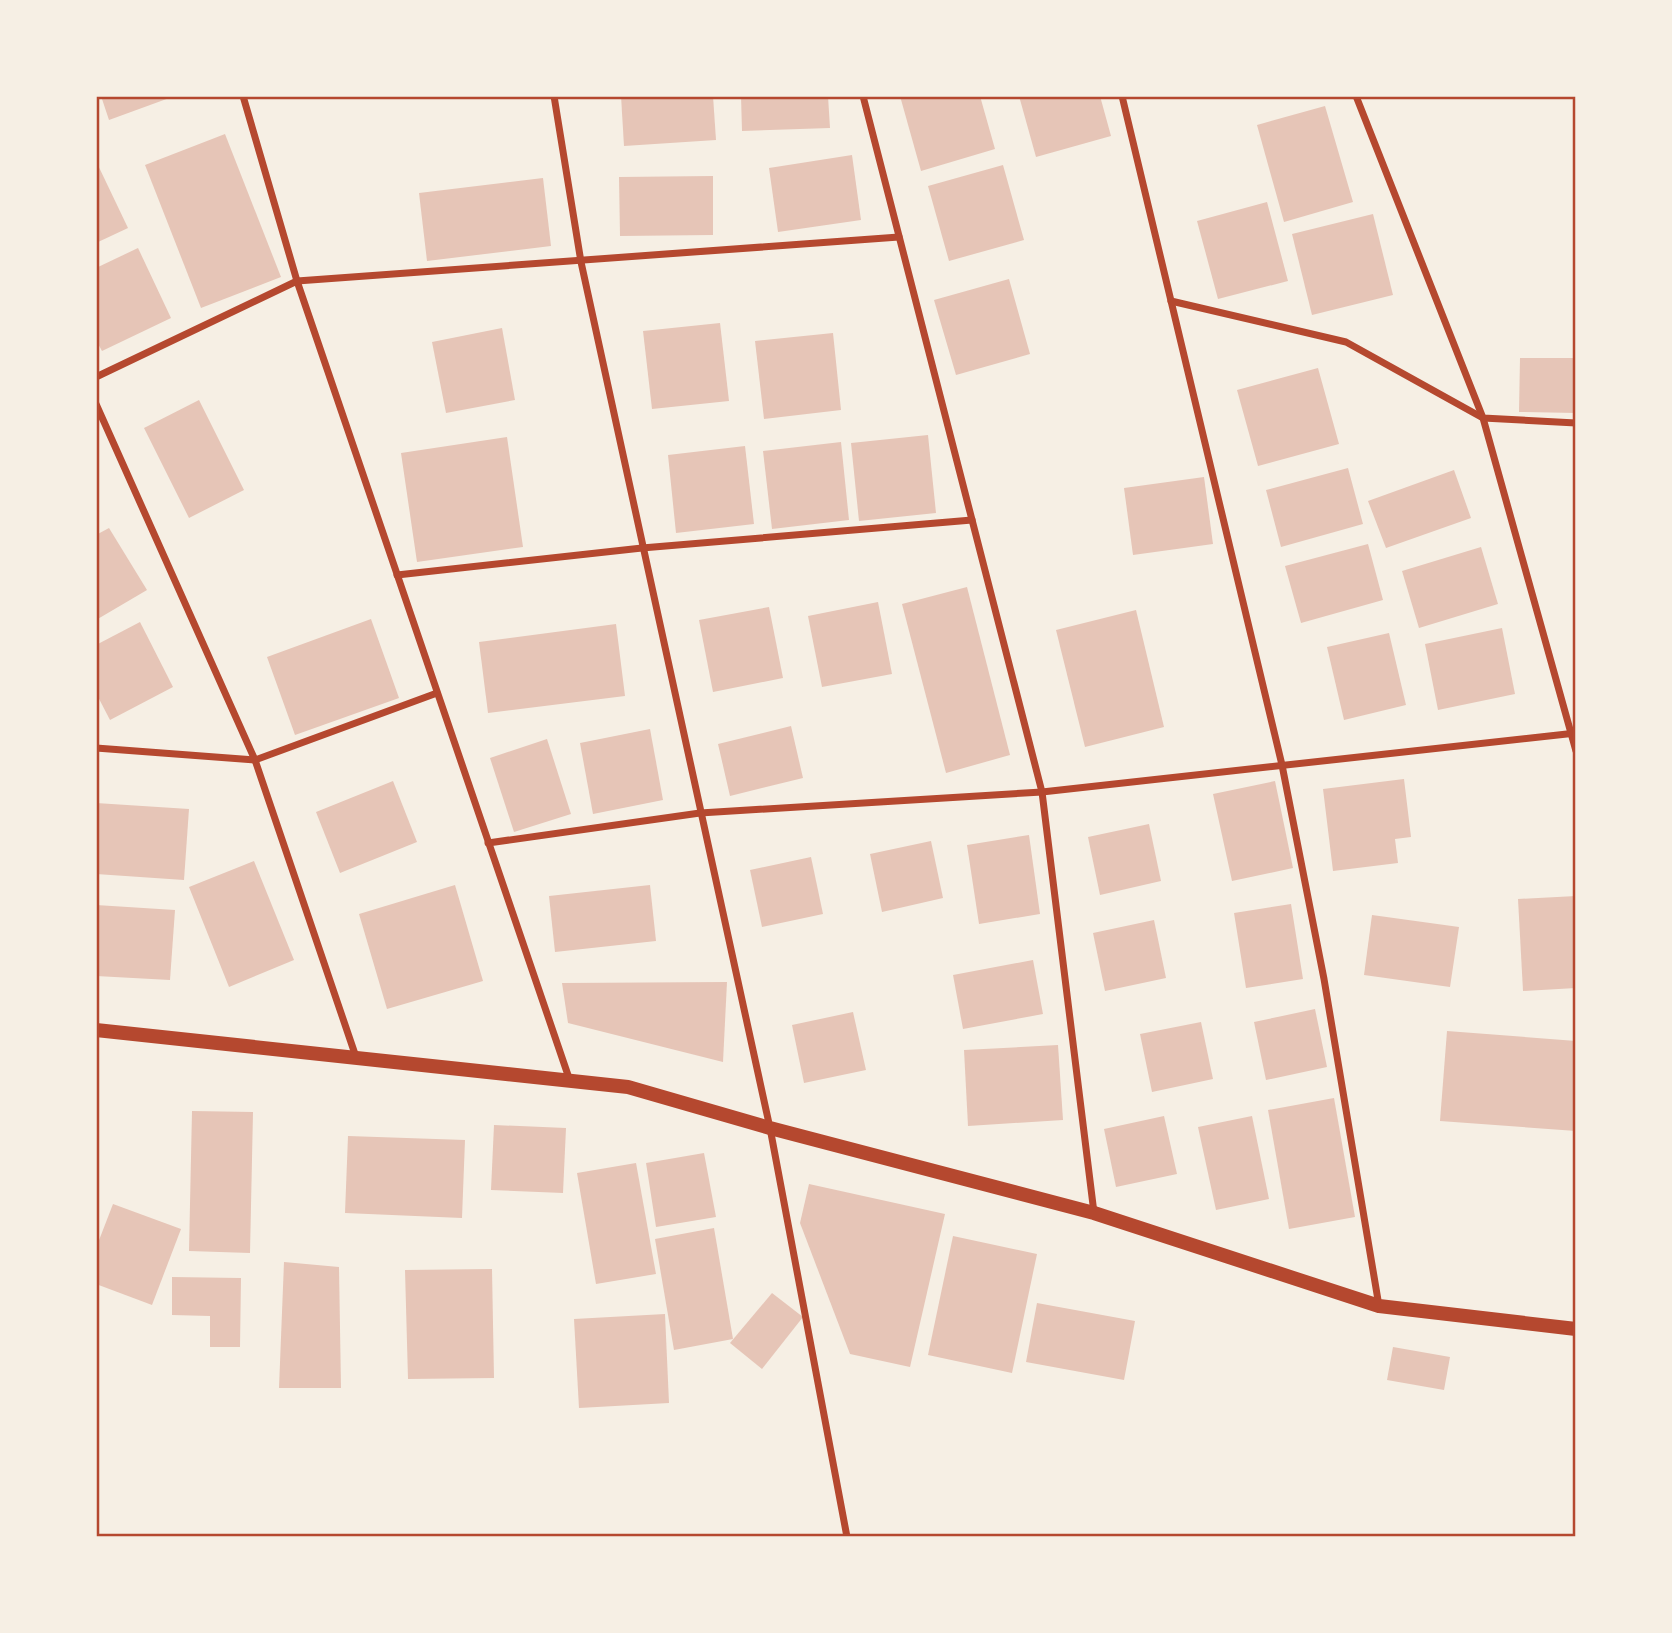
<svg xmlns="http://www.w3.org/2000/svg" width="1672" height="1633" font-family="'Source Serif 4',serif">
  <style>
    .building { fill: #e6c5b7 }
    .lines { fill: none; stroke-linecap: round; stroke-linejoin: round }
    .minor { stroke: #b5482f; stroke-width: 7 }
    .secondary { stroke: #b5482f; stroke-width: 14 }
    .neatline { fill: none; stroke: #b5482f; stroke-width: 2.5 }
  </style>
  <rect width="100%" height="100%" fill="#f6efe4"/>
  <g class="building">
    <path d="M101 96H172V97L109 120Z"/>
    <path d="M621 96H713L716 140 624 146Z"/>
    <path d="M741 96H828L830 128 742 131Z"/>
    <path d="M900 96H980L995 149 921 171Z"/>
    <path d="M1019 96H1100L1111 136 1036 157Z"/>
    <path d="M1325 106 1353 202 1284 222 1257 125Z"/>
    <path d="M225 134 281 277 201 308 145 165Z"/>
    <path d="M852 155 861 220 778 232 769 168Z"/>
    <path d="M96 161 128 228 96 243Z"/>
    <path d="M1003 165 1024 240 949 261 928 186Z"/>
    <path d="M713 176V235L620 236 619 177Z"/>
    <path d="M543 178 551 246 427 261 419 193Z"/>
    <path d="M1267 202 1288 281 1218 299 1197 221Z"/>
    <path d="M1373 214 1393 295 1312 315 1292 234Z"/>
    <path d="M138 248 171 318 102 351 96 340V268Z"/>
    <path d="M1009 279 1030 354 956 375 934 300Z"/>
    <path d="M720 323 729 401 652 409 643 331Z"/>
    <path d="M502 328 515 400 446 413 432 342Z"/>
    <path d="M833 333 841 410 764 419 755 341Z"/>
    <path d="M1520 358H1576V413L1519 412Z"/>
    <path d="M1318 368 1339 444 1258 466 1237 390Z"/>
    <path d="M199 400 244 490 189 518 144 428Z"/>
    <path d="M928 435 936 513 859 521 851 443Z"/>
    <path d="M507 437 523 547 417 562 401 453Z"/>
    <path d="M841 442 849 520 772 529 763 451Z"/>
    <path d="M745 446 754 524 676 533 668 455Z"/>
    <path d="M1348 468 1363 524 1281 547 1266 490Z"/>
    <path d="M1454 470 1471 518 1386 548 1368 501Z"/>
    <path d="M1204 477 1213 544 1133 555 1124 488Z"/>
    <path d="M109 528 147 590 96 620V535Z"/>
    <path d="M1368 544 1383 600 1301 623 1285 566Z"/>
    <path d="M1481 547 1498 604 1419 628 1402 571Z"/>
    <path d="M967 587 1010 755 946 773 902 604Z"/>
    <path d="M878 602 892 674 822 687 808 616Z"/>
    <path d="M769 607 783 678 713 692 699 620Z"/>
    <path d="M1136 610 1164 727 1085 747 1056 630Z"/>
    <path d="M371 619 399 698 295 735 267 657Z"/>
    <path d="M140 622 173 687 110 720 96 693V645Z"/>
    <path d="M616 624 625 696 488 713 479 642Z"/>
    <path d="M1502 628 1515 694 1438 710 1425 644Z"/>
    <path d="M1389 633 1406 705 1344 720 1327 647Z"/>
    <path d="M791 726 803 778 730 796 718 744Z"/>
    <path d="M650 729 663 800 593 814 580 743Z"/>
    <path d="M547 739 571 814 514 832 490 758Z"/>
    <path d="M1404 779 1411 837 1395 839 1398 863 1333 871 1323 789Z"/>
    <path d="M393 781 417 842 340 873 316 812Z"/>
    <path d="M1275 781 1293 868 1232 881 1213 794Z"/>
    <path d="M96 803 189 809 184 880 96 874Z"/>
    <path d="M1149 824 1161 881 1100 895 1088 837Z"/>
    <path d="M1029 835 1040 914 979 924 967 845Z"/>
    <path d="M931 841 943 898 882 912 870 854Z"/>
    <path d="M811 857 823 914 762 927 750 870Z"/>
    <path d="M254 861 294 960 229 987 189 887Z"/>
    <path d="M455 885 483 981 387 1009 359 914Z"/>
    <path d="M650 885 656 941 555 952 549 896Z"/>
    <path d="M1576 896V988L1523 991 1518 899Z"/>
    <path d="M1291 904 1303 979 1246 988 1234 913Z"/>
    <path d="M96 905 175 910 170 980 96 976Z"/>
    <path d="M1372 915 1459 927 1450 987 1364 975Z"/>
    <path d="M1154 920 1166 978 1105 991 1093 933Z"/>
    <path d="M1033 960 1043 1014 963 1029 953 975Z"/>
    <path d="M727 982 723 1062 568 1023 562 983Z"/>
    <path d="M1315 1009 1327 1067 1266 1080 1254 1022Z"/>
    <path d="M853 1012 866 1070 804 1083 792 1025Z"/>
    <path d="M1201 1022 1213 1079 1152 1092 1140 1034Z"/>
    <path d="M1447 1031 1576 1041V1131L1440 1121Z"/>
    <path d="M1058 1045 1063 1120 968 1126 964 1050Z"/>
    <path d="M1334 1098 1355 1217 1289 1229 1268 1110Z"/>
    <path d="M192 1111 253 1112 250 1253 189 1251Z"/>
    <path d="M1164 1116 1177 1174 1116 1187 1104 1129Z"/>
    <path d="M1252 1116 1269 1199 1216 1210 1198 1127Z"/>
    <path d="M494 1125 566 1128 563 1193 491 1190Z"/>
    <path d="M348 1136 465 1140 462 1218 345 1213Z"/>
    <path d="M704 1153 716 1217 656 1227 646 1163Z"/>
    <path d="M636 1163 656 1274 596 1284 577 1173Z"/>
    <path d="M809 1184 945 1214 910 1367 850 1354 800 1223Z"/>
    <path d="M113 1204 181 1229 152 1305 96 1284V1248Z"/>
    <path d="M714 1228 733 1339 674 1350 655 1239Z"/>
    <path d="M953 1236 1037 1254 1012 1373 928 1355Z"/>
    <path d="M284 1262 339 1267 341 1388H279Z"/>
    <path d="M492 1269 494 1378 408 1379 405 1270Z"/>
    <path d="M172 1277 241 1278 240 1347H210V1316L172 1315Z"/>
    <path d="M772 1293 803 1317 762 1369 730 1343Z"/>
    <path d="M1037 1303 1135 1321 1124 1380 1026 1362Z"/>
    <path d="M665 1314 669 1403 579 1408 574 1319Z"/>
    <path d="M1393 1347 1450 1357 1444 1390 1387 1380Z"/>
  </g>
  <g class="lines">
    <g class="minor">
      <path d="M243 96 297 281 570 1081"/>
      <path d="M554 96 581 262 770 1128 847 1537"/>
      <path d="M863 96 1042 792 1094 1213"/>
      <path d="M1122 96 1282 765 1324 979 1379 1306"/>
      <path d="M1356 96 1483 418 1576 751"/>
      <path d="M1171 301 1346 342 1483 418 1576 423"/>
      <path d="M96 377 297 281 899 237"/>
      <path d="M96 404 255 760 356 1057"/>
      <path d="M397 575 642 548 972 520"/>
      <path d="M96 748 255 760 437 693"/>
      <path d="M488 843 700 813 1042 792 1576 733"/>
    </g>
    <path class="secondary" d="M96 1030 628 1087 770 1128 1094 1213 1379 1306 1576 1329"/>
  </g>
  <rect width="1672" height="1633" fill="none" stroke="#f6efe4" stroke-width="196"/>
  <rect x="98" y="98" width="1476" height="1437" class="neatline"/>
</svg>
